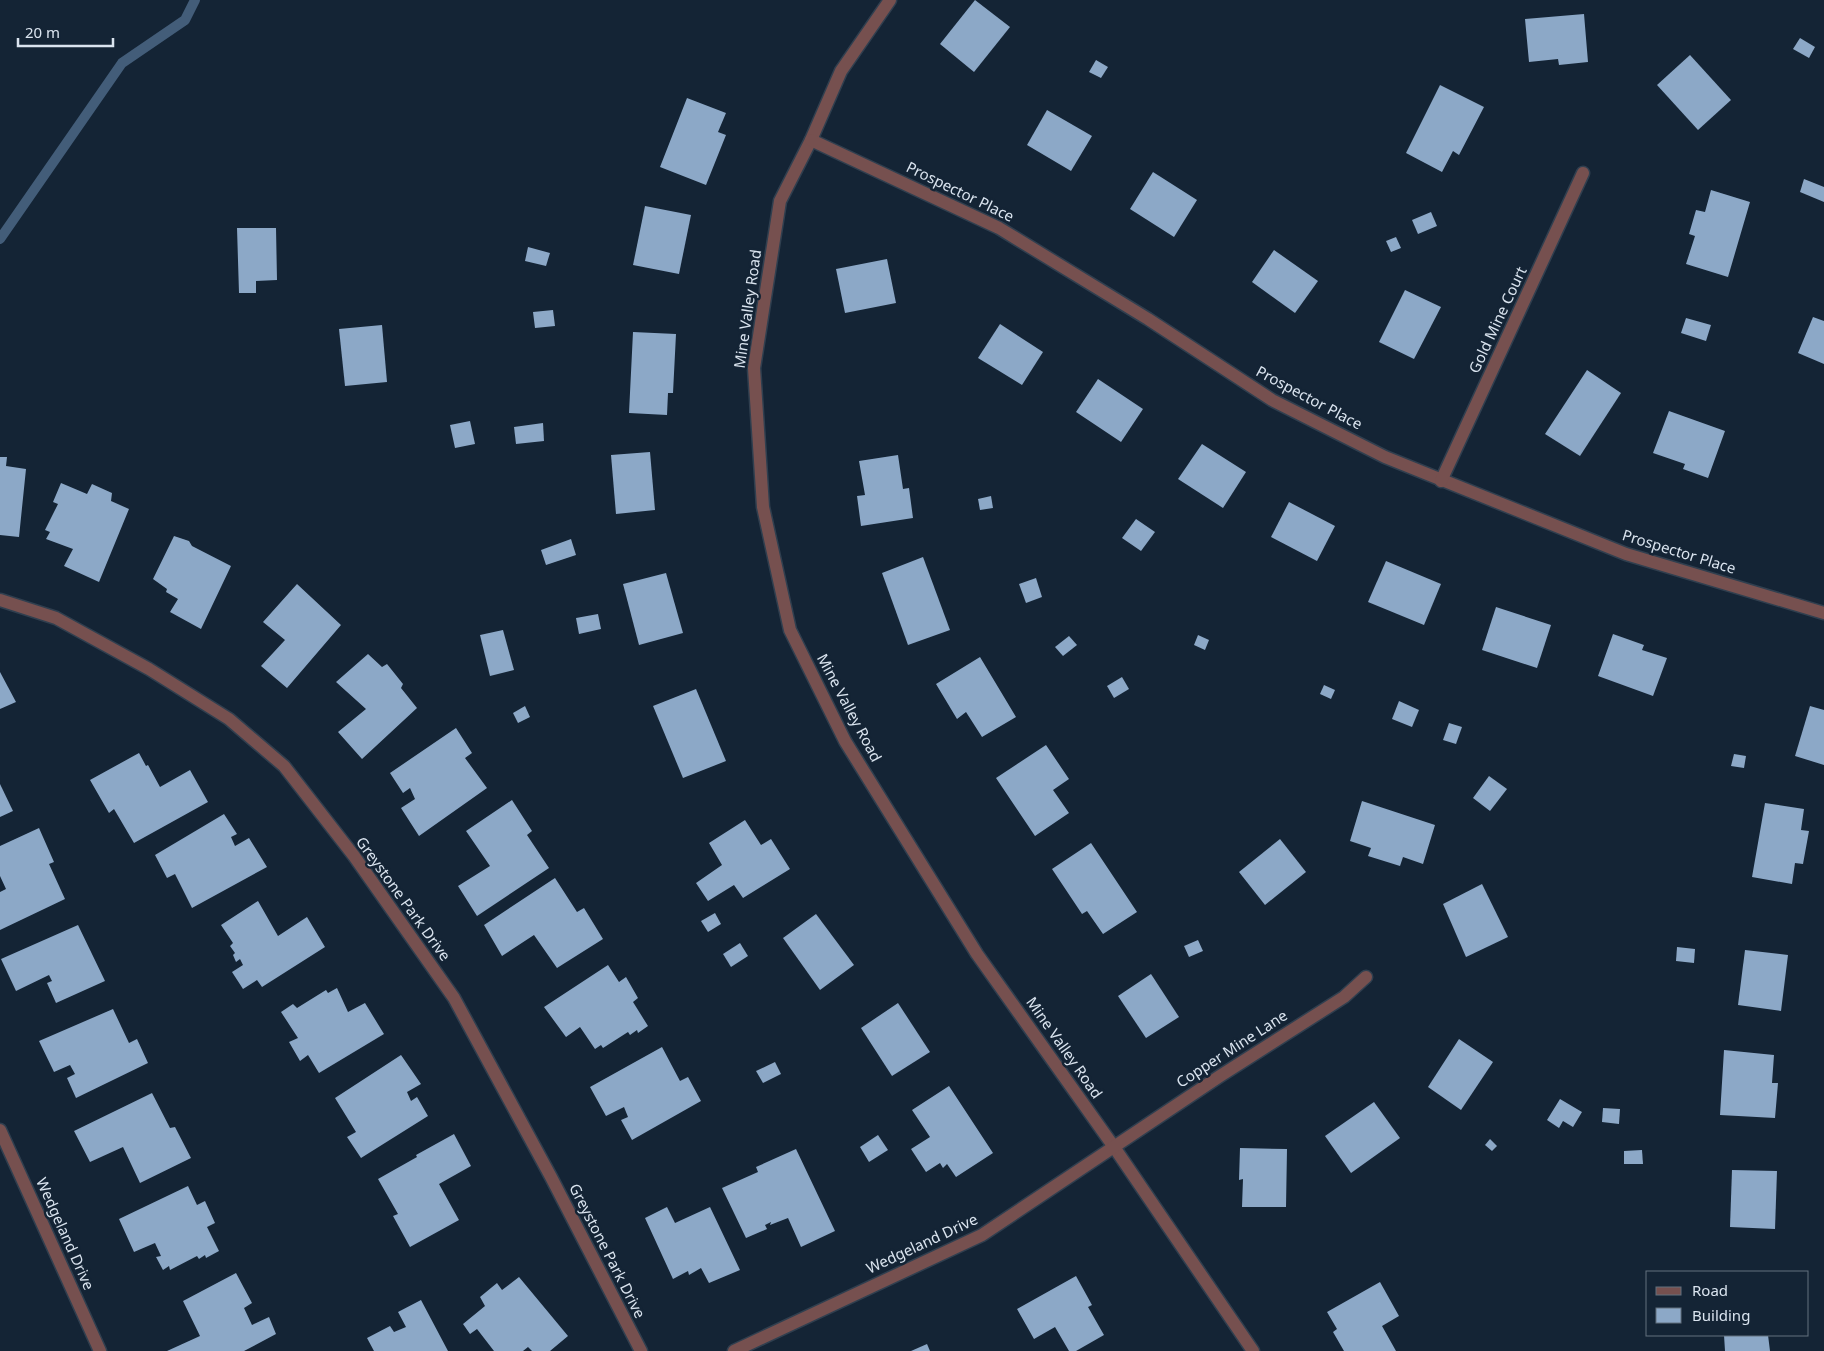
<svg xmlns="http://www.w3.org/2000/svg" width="1824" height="1351" font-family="'Noto Sans',sans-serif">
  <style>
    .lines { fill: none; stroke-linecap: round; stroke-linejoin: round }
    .stream { stroke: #435d79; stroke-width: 10 }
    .building { fill: #8ca8c7 }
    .street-casing { stroke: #303f4f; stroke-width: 15 }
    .street { stroke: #76504f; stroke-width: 12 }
    .labels { text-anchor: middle; stroke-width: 5; stroke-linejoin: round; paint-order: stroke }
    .street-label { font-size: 15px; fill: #dae4ef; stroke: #142435 }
  </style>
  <rect width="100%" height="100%" fill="#142435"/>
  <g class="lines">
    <path class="stream" d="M0 239 122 63 185 20 195 0"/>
  </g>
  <g class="building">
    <path d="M975 0 1010 27 974 72 940 44Z"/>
    <path d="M1584 14 1588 62 1559 65 1558 59 1529 62 1525 19Z"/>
    <path d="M1800 38 1815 47 1809 58 1793 49Z"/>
    <path d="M1690 55 1731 100 1698 130 1657 85Z"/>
    <path d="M1096 60 1108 67 1101 78 1089 72Z"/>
    <path d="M1440 85 1484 107 1459 155 1453 151 1442 172 1406 153Z"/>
    <path d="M687 98 726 113 718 132 726 135 706 185 660 167Z"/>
    <path d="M1047 110 1092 136 1071 171 1027 145Z"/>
    <path d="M1153 172 1197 200 1174 237 1130 209Z"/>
    <path d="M1804 179 1824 187V202L1800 192Z"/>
    <path d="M1711 190 1750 202 1728 277 1686 264 1695 236 1689 234 1696 210 1705 212Z"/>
    <path d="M645 206 691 215 679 274 633 265Z"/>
    <path d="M1431 212 1437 226 1418 234 1412 220Z"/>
    <path d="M237 228H276L277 280 256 281V293H239Z"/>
    <path d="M1396 237 1401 248 1391 252 1386 241Z"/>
    <path d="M528 247 550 253 546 266 525 261Z"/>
    <path d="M1274 250 1318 281 1295 313 1252 282Z"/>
    <path d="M887 259 896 303 845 313 836 269Z"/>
    <path d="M1405 290 1441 307 1414 359 1379 342Z"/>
    <path d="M553 310 555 326 535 328 533 312Z"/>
    <path d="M1813 317 1824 321V364L1798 353Z"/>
    <path d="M1686 318 1711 325 1706 341 1681 333Z"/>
    <path d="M1000 324 1043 352 1022 385 978 358Z"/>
    <path d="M382 325 387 382 345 386 339 329Z"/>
    <path d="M633 332 676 334 673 393H668L667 415 629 413Z"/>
    <path d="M1587 370 1621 393 1580 456 1545 434Z"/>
    <path d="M1098 379 1143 409 1121 442 1076 412Z"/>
    <path d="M1669 411 1725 431 1708 478 1683 469 1685 464 1653 453Z"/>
    <path d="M470 421 475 444 455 448 450 425Z"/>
    <path d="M543 423 544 441 516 444 514 427Z"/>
    <path d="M1202 444 1246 472 1223 508 1178 479Z"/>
    <path d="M650 452 655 510 616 514 611 455Z"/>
    <path d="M898 455 903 489 909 488 913 518 861 526 857 496 865 495 859 461Z"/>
    <path d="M0 457H7L6 466 26 469 19 537 0 535Z"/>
    <path d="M61 483 87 494 92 484 112 493 111 501 129 509 99 582 64 566 73 549 46 539 50 532 45 530 58 504 53 502Z"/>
    <path d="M991 496 993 508 980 510 978 499Z"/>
    <path d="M1289 502 1335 526 1317 561 1271 537Z"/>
    <path d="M1136 519 1155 532 1141 551 1122 538Z"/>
    <path d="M174 536 189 541 192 546 231 566 201 629 170 612 178 599 166 592 167 589 153 579Z"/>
    <path d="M571 539 576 555 546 565 541 550Z"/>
    <path d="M923 557 950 630 908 645 882 573Z"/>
    <path d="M1386 561 1441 584 1424 625 1368 602Z"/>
    <path d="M666 573 683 633 639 645 623 584Z"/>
    <path d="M1036 578 1042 597 1026 603 1019 584Z"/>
    <path d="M297 584 341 625 287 688 261 666 285 640 263 622Z"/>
    <path d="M1496 607 1551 625 1537 668 1482 650Z"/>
    <path d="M598 614 601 629 579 634 576 618Z"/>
    <path d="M503 630 514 670 490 676 480 635Z"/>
    <path d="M1613 634 1644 645 1642 650 1667 658 1653 696 1598 676Z"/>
    <path d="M1198 635 1209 640 1205 650 1194 645Z"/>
    <path d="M1069 636 1077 645 1063 656 1055 647Z"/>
    <path d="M368 654 382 667 387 664 403 684 401 688 417 708 362 759 338 732 366 709 336 682Z"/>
    <path d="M980 657 1016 717 982 737 966 712 957 719 936 684Z"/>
    <path d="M0 672 16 702 0 709Z"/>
    <path d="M1122 677 1129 689 1114 698 1107 686Z"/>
    <path d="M1324 685 1335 690 1331 699 1320 694Z"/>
    <path d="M696 689 726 761 683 778 653 706Z"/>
    <path d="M1399 701 1419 710 1412 727 1392 719Z"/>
    <path d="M525 706 530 717 518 723 513 713Z"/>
    <path d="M1810 706 1824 710V765L1795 756Z"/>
    <path d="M1449 723 1462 727 1456 744 1443 740Z"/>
    <path d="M456 728 472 753 465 758 487 788 419 836 401 808 415 799 410 788 403 793 390 773Z"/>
    <path d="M1046 745 1069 779 1053 790 1069 813 1035 836 996 778Z"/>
    <path d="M139 753 146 766 148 765 160 787 190 770 208 802 134 843 114 809 109 813 90 780Z"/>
    <path d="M1734 754 1746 756 1744 768 1731 766Z"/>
    <path d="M1489 776 1507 789 1490 811 1473 798Z"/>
    <path d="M0 784 13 811 0 817Z"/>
    <path d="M512 800 532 831 527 835 549 868 477 916 458 886 490 866 466 831Z"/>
    <path d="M1362 801 1435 825 1423 864 1403 857 1400 866 1368 856 1371 848 1350 841Z"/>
    <path d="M1765 803 1804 809 1801 830 1809 831 1803 864 1795 863 1792 884 1752 877Z"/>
    <path d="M224 814 237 834 231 837 235 846 249 838 267 867 192 908 175 874 167 878 155 855Z"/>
    <path d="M745 820 761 845 771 839 790 869 743 898 734 885 708 901 696 883 722 865 709 843Z"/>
    <path d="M39 828 54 862 49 864 65 899 0 930V892L6 889 0 876V846Z"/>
    <path d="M1280 839 1306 872 1265 905 1239 872Z"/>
    <path d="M1091 843 1137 912 1103 934 1087 911 1082 914 1052 869Z"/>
    <path d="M555 878 577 912 584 908 603 939 557 968 534 935 502 956 484 925Z"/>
    <path d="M1482 884 1508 937 1466 957 1443 904Z"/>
    <path d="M258 901 278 936 307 917 325 947 262 987 257 980 243 989 232 972 243 965 240 959 236 962 233 955 235 953 230 946 233 943 221 925Z"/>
    <path d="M715 913 721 924 708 932 701 921Z"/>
    <path d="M816 914 854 965 820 990 783 938Z"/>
    <path d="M78 925 105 981 56 1003 47 983 52 981 49 975 16 991 1 959Z"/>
    <path d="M1198 940 1203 951 1189 957 1184 946Z"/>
    <path d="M740 943 748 956 731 967 723 954Z"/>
    <path d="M1677 947 1695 949 1694 963 1676 961Z"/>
    <path d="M1745 950 1788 955 1781 1011 1738 1005Z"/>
    <path d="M608 965 619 982 626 977 638 998 633 1002 648 1026 638 1033 637 1030 630 1035 628 1032 603 1048 601 1045 595 1049 580 1027 566 1037 544 1007Z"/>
    <path d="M1151 974 1179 1017 1146 1038 1118 996Z"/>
    <path d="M337 988 348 1012 365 1003 384 1034 319 1073 308 1055 300 1061 289 1042 298 1038 281 1012 293 1004 297 1008 326 990 328 993Z"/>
    <path d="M898 1003 930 1052 892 1076 861 1028Z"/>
    <path d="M113 1009 129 1043 137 1039 148 1063 76 1098 67 1078 75 1074 70 1065 54 1072 39 1041Z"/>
    <path d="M1459 1039 1493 1062 1461 1110 1428 1087Z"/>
    <path d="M662 1047 680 1081 688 1077 701 1101 632 1140 621 1120 628 1117 624 1107 606 1116 590 1087Z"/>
    <path d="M1724 1050 1774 1055 1772 1083H1778L1775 1118 1720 1115Z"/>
    <path d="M401 1055 421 1084 407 1092 411 1101 417 1097 428 1116 361 1158 347 1137 356 1132 335 1098Z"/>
    <path d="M775 1062 781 1074 763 1083 756 1071Z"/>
    <path d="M949 1086 993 1153 956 1177 947 1164 943 1168 940 1163 926 1172 911 1149 930 1137 912 1110Z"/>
    <path d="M152 1093 170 1128 175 1127 191 1158 140 1183 123 1147 90 1162 74 1131Z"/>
    <path d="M1560 1099 1582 1112 1573 1127 1563 1121 1559 1128 1547 1120Z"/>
    <path d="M1374 1102 1400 1138 1351 1173 1325 1136Z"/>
    <path d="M1603 1108 1620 1109 1619 1124 1602 1122Z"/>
    <path d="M454 1134 471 1166 439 1184 459 1220 410 1247 393 1216 398 1214 378 1179 417 1157 416 1155Z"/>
    <path d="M878 1135 888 1150 869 1162 860 1147Z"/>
    <path d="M1490 1139 1497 1146 1492 1151 1485 1145Z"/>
    <path d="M1240 1148 1287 1149 1286 1207H1242L1243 1179 1239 1180Z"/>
    <path d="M796 1149 835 1231 801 1247 788 1218 770 1225 771 1222 765 1225 767 1229 746 1238 722 1188 758 1172 756 1167Z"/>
    <path d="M1642 1150 1643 1164H1624V1151Z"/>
    <path d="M1732 1170 1777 1171 1775 1229 1730 1227Z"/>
    <path d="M188 1186 197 1205 205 1201 215 1223 207 1227 219 1251 206 1258 205 1255 199 1259 197 1256 170 1270 169 1266 163 1270 156 1257 161 1256 155 1243 134 1252 119 1219Z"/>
    <path d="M667 1207 675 1223 710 1207 740 1270 709 1283 701 1268 689 1275 688 1271 673 1279 645 1218Z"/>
    <path d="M236 1273 252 1303 244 1308 252 1325 269 1317 276 1334 244 1351H167L200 1336 183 1301Z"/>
    <path d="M1076 1276 1092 1305 1088 1307 1104 1335 1076 1351H1069L1055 1327 1034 1339 1017 1309Z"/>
    <path d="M519 1277 568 1336 550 1351H532L528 1347 523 1351H494L477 1329 470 1334 463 1324 485 1306 480 1297 497 1283 502 1290Z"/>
    <path d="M1380 1282 1399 1316 1382 1326 1396 1351H1344L1333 1332 1337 1329 1327 1312Z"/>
    <path d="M421 1300 448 1351H374L367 1338 390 1326 394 1332 406 1327 398 1312Z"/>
    <path d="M1724 1335H1768L1770 1351H1725Z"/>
    <path d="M927 1344 930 1351H911Z"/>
  </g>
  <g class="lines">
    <g class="street-casing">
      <g id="street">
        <path d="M890 0 841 71 811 140 780 201 754 368 763 507 790 630 845 741 977 954 1114 1147 1253 1351"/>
        <path d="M811 140 999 228 1148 319 1272 400 1385 457 1626 554 1824 613"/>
        <path d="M1441 481 1583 173"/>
        <path d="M0 600 56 618 149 669 229 719 284 766 354 856 454 998 551 1177 641 1351"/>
        <path d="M0 1130 100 1351"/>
        <path d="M734 1351 982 1235 1220 1076 1344 997 1366 977"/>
      </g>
    </g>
    <use href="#street" class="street"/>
  </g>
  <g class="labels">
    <g class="street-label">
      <text transform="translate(960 192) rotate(26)" y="5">Prospector Place</text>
      <text transform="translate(748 309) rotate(-82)" y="5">Mine Valley Road</text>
      <text transform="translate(1498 320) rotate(-65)" y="5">Gold Mine Court</text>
      <text transform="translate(1309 398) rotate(28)" y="5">Prospector Place</text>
      <text transform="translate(1679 552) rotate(17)" y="5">Prospector Place</text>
      <text transform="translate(849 708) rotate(62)" y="5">Mine Valley Road</text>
      <text transform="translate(403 899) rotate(54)" y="5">Greystone Park Drive</text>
      <text transform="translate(1064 1048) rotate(55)" y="5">Mine Valley Road</text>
      <text transform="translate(1232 1049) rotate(-33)" y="5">Copper Mine Lane</text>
      <text transform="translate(65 1234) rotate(66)" y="5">Wedgeland Drive</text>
      <text transform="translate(922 1244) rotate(-25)" y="5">Wedgeland Drive</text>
      <text transform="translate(607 1251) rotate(63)" y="5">Greystone Park Drive</text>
    </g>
  </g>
  <rect x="1646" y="1271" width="162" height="65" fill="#142435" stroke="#63717f"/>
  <rect x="1656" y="1287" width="25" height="8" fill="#76504f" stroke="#63717f"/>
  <text x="1692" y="1296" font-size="15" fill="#dae4ef">Road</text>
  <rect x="1656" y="1308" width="25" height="15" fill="#8ca8c7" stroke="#63717f"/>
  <text x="1692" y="1321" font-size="15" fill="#dae4ef">Building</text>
  <path d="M18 38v8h95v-8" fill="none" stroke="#dae4ef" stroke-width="2.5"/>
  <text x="25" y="38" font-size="15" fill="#dae4ef" stroke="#142435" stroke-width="4" paint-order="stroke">20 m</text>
</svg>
